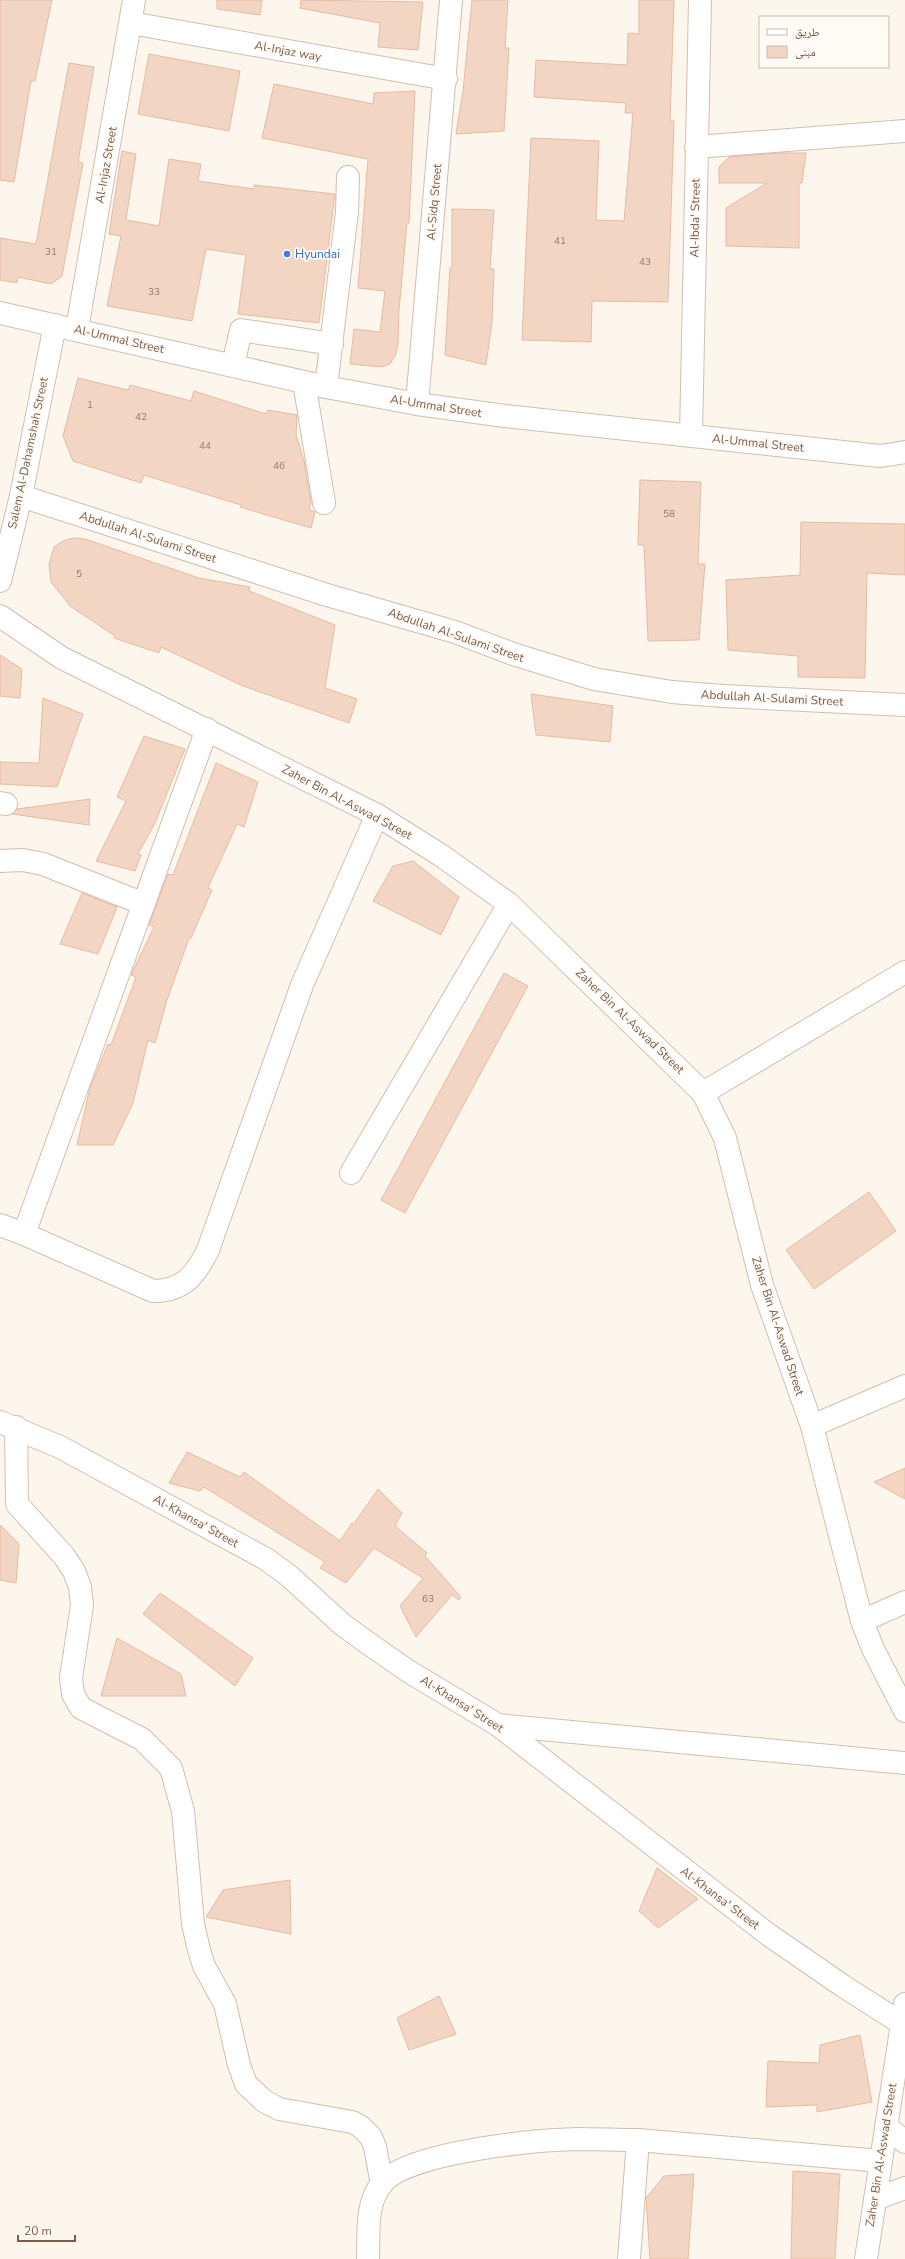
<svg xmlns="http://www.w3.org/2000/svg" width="905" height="2259" font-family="'Nunito Sans','Noto Naskh Arabic',sans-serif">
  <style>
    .building { fill: #f3d5c3; stroke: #e6bba3 }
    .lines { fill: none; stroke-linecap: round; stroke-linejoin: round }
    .minor-casing { stroke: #d1beb0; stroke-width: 24 }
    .minor { stroke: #fff; stroke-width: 22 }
    .shop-dot { fill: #3f7fe0; stroke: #fffaf3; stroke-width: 1.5 }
    .labels { text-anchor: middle; stroke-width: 3.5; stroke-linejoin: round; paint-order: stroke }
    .number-label { font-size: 10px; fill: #987a6a }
    .street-label { font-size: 12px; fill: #7a5c4d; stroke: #fffaf3 }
    .shop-label { font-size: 12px; fill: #366cbe; stroke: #fffaf3; text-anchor: start }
  </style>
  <rect width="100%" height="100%" fill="#fdf6ec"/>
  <g class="building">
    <path d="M0 0H52L35 81H31L14 182 0 180Z"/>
    <path d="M217 0H262L260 15 217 9Z"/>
    <path d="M301 0 423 2 418 50 378 47 380 23 300 8Z"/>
    <path d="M472 0H508L505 48H509L504 131 456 134 463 91Z"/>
    <path d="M639 0H674L670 121H674L668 302 592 301 591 342 522 340 531 138 599 141 596 220 624 221 633 113H625L626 103 534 97 536 60 627 65 628 33 639 34Z"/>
    <path d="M149 54 240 71 229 131 138 114Z"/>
    <path d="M69 63 94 67 78 162 83 163 62 276 51 284 18 277 17 283 0 280V238L36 244Z"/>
    <path d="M274 84 373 104 374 93 415 91 409 223H407L399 310 398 343 396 354 390 364 381 367 350 364 354 329 380 332 385 291 358 288 368 159 262 138Z"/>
    <path d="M122 151 136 154 126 220 159 226 169 159 201 164 198 181 254 189V185L335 194 319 323 238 314 246 255 206 249 192 321 107 306 121 236 109 234Z"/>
    <path d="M778 153H806L802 183H799V248L726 246V208L767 183H719V167L729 157Z"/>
    <path d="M452 209 494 210 490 269H494L492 322 486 365 445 355 450 268H452Z"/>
    <path d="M78 378 128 390 130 385 191 401 194 391 266 414 268 410 297 415 296 435 304 461 311 503 309 509 315 512 311 528 240 507 241 505 144 475 141 483 73 461 63 436Z"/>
    <path d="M640 480 701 482 698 564H705L699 640 648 641 644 545H638Z"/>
    <path d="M801 522 905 524V575L867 573 865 678 798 677V656L728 650 726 580 800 575Z"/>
    <path d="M73 538 85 539 199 578 250 587 249 591 335 625 325 688 357 699 349 723 243 686 161 647 159 653 114 638 115 636 70 606 51 582 49 564 54 547 63 541Z"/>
    <path d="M0 655 22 669 20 698 0 696Z"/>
    <path d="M531 694 613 706 610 742 536 735Z"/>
    <path d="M43 698 83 714 57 787 0 784V762L39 763Z"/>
    <path d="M144 736 185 749 155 823 138 854 141 855 135 871 96 861 126 801 117 797Z"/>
    <path d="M216 763 258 782 244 827 237 824 208 888 212 890 191 938H189L167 1000 155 1043 148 1040 133 1103 113 1145H77L90 1088 108 1044 111 1045 136 977 131 975 154 927 149 925 168 874 173 875Z"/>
    <path d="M90 799 89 825 12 814 17 809Z"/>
    <path d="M413 861 459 897 441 935 373 901 393 866Z"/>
    <path d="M82 893 117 907 98 954 60 944Z"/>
    <path d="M504 973 528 986 405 1213 381 1200Z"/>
    <path d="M869 1192 896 1231 814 1289 786 1250Z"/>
    <path d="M187 1452 240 1477 244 1472 340 1541 352 1523 353 1525 378 1489 402 1513 395 1526 427 1553 425 1556 461 1597 459 1600 452 1595 416 1637 400 1606 423 1578 374 1548 346 1583 320 1568 325 1562 204 1487 200 1491 169 1483Z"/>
    <path d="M905 1468V1499L874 1482Z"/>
    <path d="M0 1525 19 1544 16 1583 0 1580Z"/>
    <path d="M160 1593 253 1658 235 1686 143 1614Z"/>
    <path d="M117 1638 181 1674 186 1696H101Z"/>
    <path d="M657 1868 698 1899 658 1928 639 1911Z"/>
    <path d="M290 1880 291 1934 206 1917 223 1890Z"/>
    <path d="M439 1996 456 2034 409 2050 397 2018Z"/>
    <path d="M860 2035 872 2102 817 2112V2105L766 2107 768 2061 819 2063 820 2045Z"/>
    <path d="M793 2171 840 2174 835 2259H791Z"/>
    <path d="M694 2174 688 2259H650L646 2198 664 2176Z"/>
  </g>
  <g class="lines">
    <g class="minor-casing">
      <g id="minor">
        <path d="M131 23 446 79"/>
        <path d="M696 147 905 131"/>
        <path d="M0 313 326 387 417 404 505 416 880 456 905 452"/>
        <path d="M77 329 134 0"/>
        <path d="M233 365 241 330 332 344"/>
        <path d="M304 382 324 503"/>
        <path d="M326 387 347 212 348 177"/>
        <path d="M417 404 451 0"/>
        <path d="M691 436 700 0"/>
        <path d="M21 496 327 595 455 632 513 654 594 679 672 692 723 696 905 705"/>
        <path d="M0 581 21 496 55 325"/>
        <path d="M0 616 62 658 377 815 442 856 509 904 703 1093 725 1138 762 1285 812 1426 862 1621 873 1649 905 1711"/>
        <path d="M0 803 6 804"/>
        <path d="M0 861 23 860 43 864 144 904"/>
        <path d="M703 1093 905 972"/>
        <path d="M351 1173 509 904"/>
        <path d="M0 1225 24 1234 207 729"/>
        <path d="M24 1234 153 1291C183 1291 195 1276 208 1250L302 985 377 815"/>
        <path d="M0 1422 60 1447 266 1559 288 1575 343 1625 372 1646 408 1671 498 1725 769 1935 843 1986 901 2023"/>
        <path d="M812 1426 905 1386"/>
        <path d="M16 1427 17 1504 64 1556 74 1571 80 1587 82 1605 71 1678 73 1694 81 1708 142 1739 171 1768 183 1811 193 1924 199 1950 204 1966 225 2004 239 2065 246 2084 264 2101 279 2109 352 2122 360 2126 371 2137 375 2147 382 2184"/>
        <path d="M862 1621 905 1602"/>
        <path d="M498 1725 905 1763"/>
        <path d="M886 2126 905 2142"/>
        <path d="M875 2199 905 2188"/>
        <path d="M368 2259C369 2234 365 2204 382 2183 409 2152 535 2140 577 2139 597 2139 618 2140 638 2140"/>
        <path d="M629 2259 638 2140 881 2161"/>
        <path d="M866 2259 905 2004"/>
      </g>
    </g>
    <use href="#minor" class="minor"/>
  </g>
  <circle class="shop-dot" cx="287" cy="254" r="4"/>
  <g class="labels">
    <g class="number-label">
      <text x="560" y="244">41</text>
      <text x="51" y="255">31</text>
      <text x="645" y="265">43</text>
      <text x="154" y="295">33</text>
      <text x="90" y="408">1</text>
      <text x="141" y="420">42</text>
      <text x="205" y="449">44</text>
      <text x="279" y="469">46</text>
      <text x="669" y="517">58</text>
      <text x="79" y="577">5</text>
      <text x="428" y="1602">63</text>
    </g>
    <g class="street-label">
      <text transform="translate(288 51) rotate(10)" y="4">Al-Injaz way</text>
      <text transform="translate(106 165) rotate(-80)" y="4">Al-Injaz Street</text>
      <text transform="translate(434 202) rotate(-85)" y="4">Al-Sidq Street</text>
      <text transform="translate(695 218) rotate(-89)" y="4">Al-Ibda' Street</text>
      <text transform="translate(119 339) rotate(13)" y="4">Al-Ummal Street</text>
      <text transform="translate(436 406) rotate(9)" y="4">Al-Ummal Street</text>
      <text transform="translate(758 443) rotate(6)" y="4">Al-Ummal Street</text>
      <text transform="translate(28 453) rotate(-78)" y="4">Salem Al-Dahamshah Street</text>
      <text transform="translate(148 537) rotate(18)" y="4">Abdullah Al-Sulami Street</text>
      <text transform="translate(456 635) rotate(19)" y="4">Abdullah Al-Sulami Street</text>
      <text transform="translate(772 698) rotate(3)" y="4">Abdullah Al-Sulami Street</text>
      <text transform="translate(347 802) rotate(28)" y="4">Zaher Bin Al-Aswad Street</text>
      <text transform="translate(630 1021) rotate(44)" y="4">Zaher Bin Al-Aswad Street</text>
      <text transform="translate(778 1326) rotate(72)" y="4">Zaher Bin Al-Aswad Street</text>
      <text transform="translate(196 1521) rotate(29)" y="4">Al-Khansa' Street</text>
      <text transform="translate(462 1704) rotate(32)" y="4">Al-Khansa' Street</text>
      <text transform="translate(720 1898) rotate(37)" y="4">Al-Khansa' Street</text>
      <text transform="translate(881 2155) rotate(-81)" y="4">Zaher Bin Al-Aswad Street</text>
    </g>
    <g class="shop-label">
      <text x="295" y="258">Hyundai</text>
    </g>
  </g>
  <rect x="759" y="16" width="130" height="52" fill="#fffaf3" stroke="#cabbb1"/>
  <rect x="767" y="29" width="20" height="6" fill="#ffffff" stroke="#cabbb1"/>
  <text x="795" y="36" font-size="12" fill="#7a5c4d">طريق</text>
  <rect x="767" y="46" width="20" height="12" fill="#f3d5c3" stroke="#cabbb1"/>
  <text x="795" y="56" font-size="12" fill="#7a5c4d">مبنى</text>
  <path d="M18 2235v6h57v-6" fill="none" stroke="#7a5c4d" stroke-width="2"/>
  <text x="24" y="2235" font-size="12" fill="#7a5c4d" stroke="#fffaf3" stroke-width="3" paint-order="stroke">20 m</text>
</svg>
